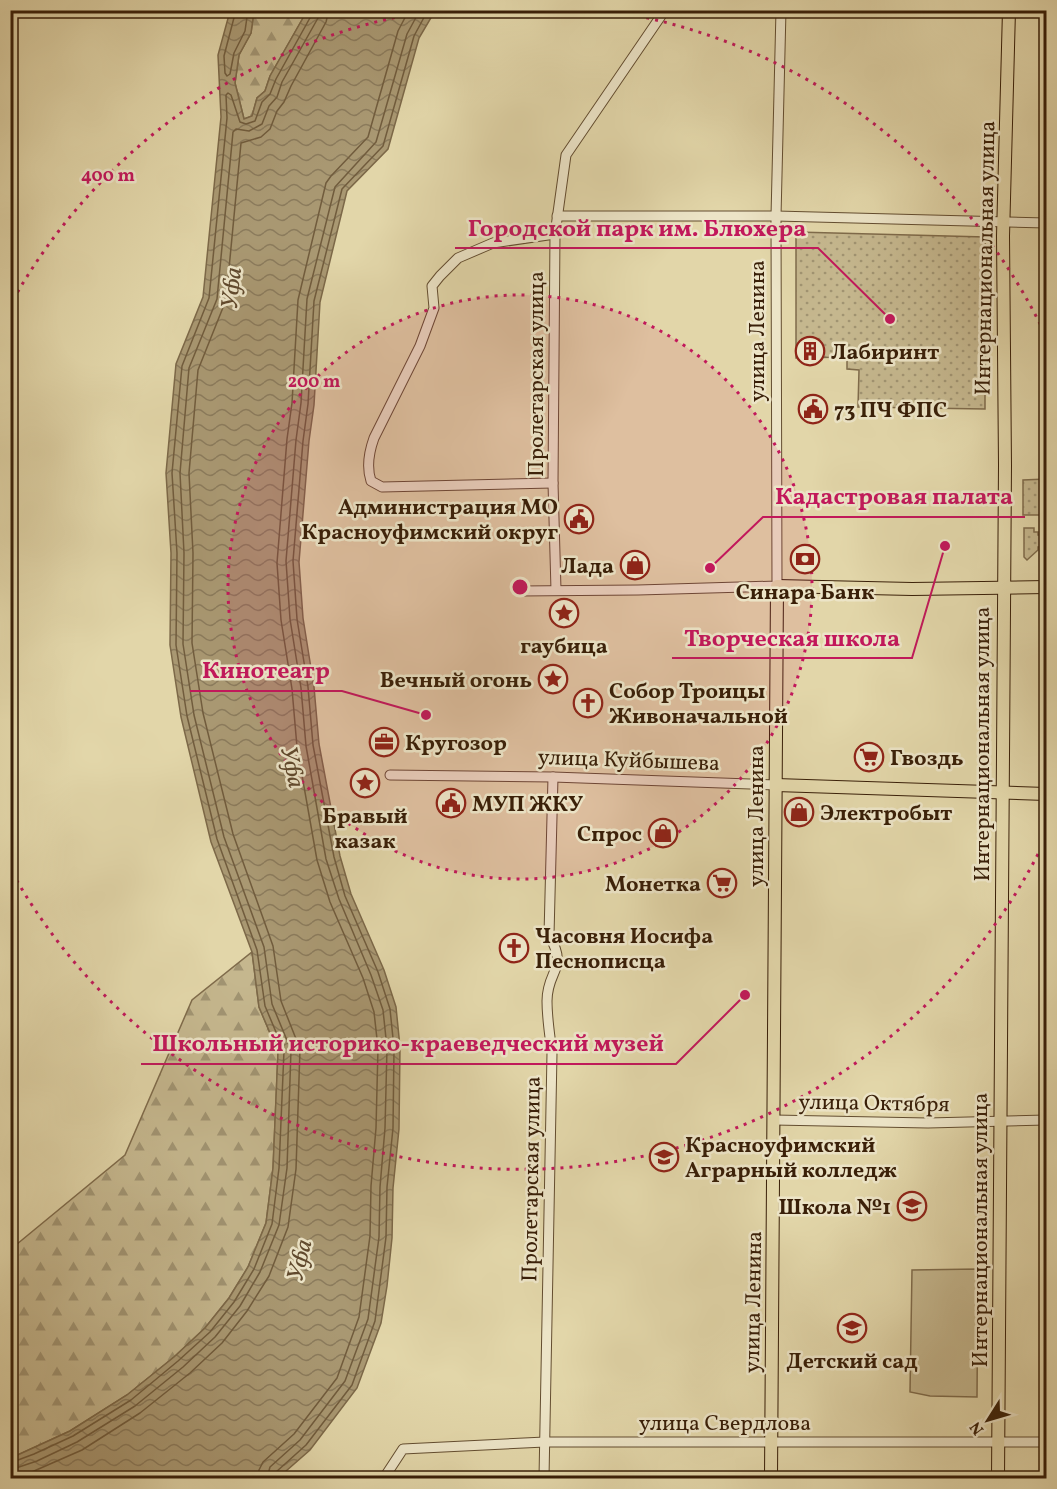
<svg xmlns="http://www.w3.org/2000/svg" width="1057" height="1489" font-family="Vollkorn,serif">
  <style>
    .green { fill: url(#green-dots); stroke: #7f6b4b; stroke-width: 1.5 }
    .forest { fill: url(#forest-firs); stroke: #7f6b4b; stroke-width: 1.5 }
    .pitch { fill: #c5b78e; stroke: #7f6b4b; stroke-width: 1.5 }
    .water { fill: url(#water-waves); stroke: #7c6848; stroke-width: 1.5 }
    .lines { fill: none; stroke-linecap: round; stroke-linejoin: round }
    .shore { stroke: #715c3d; stroke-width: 1.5 }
    .minor-casing { stroke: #634d30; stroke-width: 11 }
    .major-casing { stroke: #391f08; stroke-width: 14 }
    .minor { stroke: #ece4c7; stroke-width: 9 }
    .major { stroke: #e2d6a9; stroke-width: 12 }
    .ring { fill: none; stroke: #c2185b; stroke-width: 3; stroke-dasharray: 3 6 }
    .labels { text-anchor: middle; stroke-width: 5; stroke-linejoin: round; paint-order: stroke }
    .street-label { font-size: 22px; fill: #391f08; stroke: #ece4c7 }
    .poi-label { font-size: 22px; font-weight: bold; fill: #391f08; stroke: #ece4c7; text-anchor: start }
    .water-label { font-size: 24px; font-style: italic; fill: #60492d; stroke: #ece4c7 }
    .centre { fill: #c2185b; stroke: #ece4c7; stroke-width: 3 }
    .ring-label { font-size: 18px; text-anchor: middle; font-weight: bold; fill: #c2185b; stroke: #ece4c7; stroke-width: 5; stroke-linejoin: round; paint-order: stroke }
    .leader { fill: none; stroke: #c2185b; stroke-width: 2 }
    .callout-dot { fill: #c2185b; stroke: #ece4c7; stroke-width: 2 }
    .callout-label { font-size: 24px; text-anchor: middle; font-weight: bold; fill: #c2185b; stroke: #ece4c7; stroke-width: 5; stroke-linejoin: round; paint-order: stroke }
  </style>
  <defs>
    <pattern id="green-dots" width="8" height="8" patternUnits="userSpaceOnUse" patternTransform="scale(1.5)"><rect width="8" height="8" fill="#c5b78e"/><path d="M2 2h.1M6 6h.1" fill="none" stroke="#a19472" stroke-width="1.8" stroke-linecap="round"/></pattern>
    <pattern id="forest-firs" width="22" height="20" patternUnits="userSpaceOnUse" patternTransform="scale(1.5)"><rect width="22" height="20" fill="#c5b78e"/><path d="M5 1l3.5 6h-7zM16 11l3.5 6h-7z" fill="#a19472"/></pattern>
    <pattern id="water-waves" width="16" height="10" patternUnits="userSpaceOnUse" patternTransform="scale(1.5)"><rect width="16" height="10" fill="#a99872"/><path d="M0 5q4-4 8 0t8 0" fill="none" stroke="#8b7b5c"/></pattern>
  </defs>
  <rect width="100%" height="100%" fill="#e2d6a9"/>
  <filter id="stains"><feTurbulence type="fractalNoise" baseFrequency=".00333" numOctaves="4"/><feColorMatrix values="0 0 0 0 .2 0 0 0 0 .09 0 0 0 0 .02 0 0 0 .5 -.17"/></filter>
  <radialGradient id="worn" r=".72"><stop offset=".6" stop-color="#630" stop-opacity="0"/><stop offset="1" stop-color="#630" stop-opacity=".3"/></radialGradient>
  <g class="green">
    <path d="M796 232 985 237V333H980V347L985 348V409L858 407 859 370 847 369V357L796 358Z"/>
    <path d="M1046 479V515H1023V480Z"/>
    <path d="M1024 528H1034V532H1038V535H1041L1042 547H1038V550L1027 560 1024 557Z"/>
  </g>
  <g class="forest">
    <path d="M254 11H307L270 76 265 91 257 98 252 116 244 119 235 83 239 55 251 33Z"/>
    <path d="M252 952 259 1007 278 1052 273 1168 266 1223 248 1267 229 1298 205 1328 174 1357 127 1395 70 1431 11 1458V1249L125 1155 192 1000Z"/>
  </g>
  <path class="pitch" d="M978 1269 977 1397 930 1396 910 1392 912 1270Z"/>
  <path class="water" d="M230 11H254L251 33 239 55 235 83 244 119 252 116 257 98 265 91 270 76 307 11H435L419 38 388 149 347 191 320 302 314 405 309 441 299 562 303 618 314 687 319 744 340 856 351 894 384 970 396 1007 400 1047 399 1129 393 1188 392 1238 387 1286 381 1323 357 1388 310 1450 278 1478H11V1458L70 1431 127 1395 174 1357 205 1328 229 1298 248 1267 266 1223 273 1168 278 1052 259 1007 252 952 211 842 181 717 170 645 171 553 166 473 176 364 203 297 221 117 218 55Z"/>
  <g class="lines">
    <g class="shore">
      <path d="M236 10 224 56 225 73 227 76 230 74 234 53 245 31 248 10"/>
      <path d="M10 1463 34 1454 73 1436 131 1400 178 1361 210 1332 234 1302 254 1269 272 1224 279 1168 284 1051 265 1006 257 950 217 839 187 716 176 645 177 553 172 473 182 366 209 298 227 118 226 95 228 93 231 95 240 122 246 124 255 121 262 102 270 94 276 79 311 16 312 10"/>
      <path d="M10 1470 37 1461 77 1442 135 1406 183 1367 215 1337 240 1306 260 1272 279 1225 287 1168 291 1050 272 1004 264 947 224 837 194 715 183 644 184 553 180 473 189 368 217 299 233 132 236 129 249 131 262 124 269 106 277 97 282 82 318 18 320 10"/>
      <path d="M18 1478 82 1450 140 1413 190 1373 222 1343 247 1311 269 1276 288 1227 296 1169 300 1049 281 1001 273 946 233 834 203 713 192 643 193 553 189 473 198 370 226 300 241 143 261 137 270 129 277 111 284 102 291 86 326 22 329 10"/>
      <path d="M258 1478 259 1470 263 1462 294 1434 337 1378 359 1317 370 1236 371 1186 376 1128 378 1048 374 1012 363 978 330 902 317 860 297 747 292 689 281 620 277 563 287 439 292 403 298 300 326 183 331 176 368 137 398 31 409 10"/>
      <path d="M267 1478 270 1467 300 1440 345 1381 368 1319 379 1237 380 1187 385 1128 387 1048 383 1010 371 975 339 899 326 859 306 746 301 688 290 619 286 561 296 440 301 403 307 299 335 187 376 142 407 34 420 10"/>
      <path d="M274 1478 276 1472 306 1445 352 1385 375 1321 386 1237 387 1187 393 1128 394 1048 390 1009 378 972 345 896 334 857 313 745 308 687 297 619 293 561 303 441 308 404 314 301 342 189 383 146 414 36 428 10"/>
    </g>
    <g class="minor-casing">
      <g id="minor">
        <path d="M557 216H776L1046 223"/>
        <path d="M553 483 382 487 371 481C366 466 369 452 374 438L420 346 434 308 432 286 440 276 458 258 493 243 555 234"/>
        <path d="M556 590 553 483 555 234 566 155 665 10"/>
        <path d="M520 591 638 590 777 586 776 216 781 10"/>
        <path d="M390 775 553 777 776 785"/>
        <path d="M774 1120 928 1123 1046 1120"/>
        <path d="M384 1478 403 1449 545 1442H1046"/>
        <path d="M544 1478 552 1053C550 1036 547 1019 547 1001 547 969 569 970 549 935L553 777"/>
      </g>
    </g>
    <g class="major-casing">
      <g id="major">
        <path d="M776 785 1046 794"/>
        <path d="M771 1478 777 586 912 589 1046 587"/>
        <path d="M998 1478 1005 465 1003 236 1009 10"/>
      </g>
    </g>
    <use href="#minor" class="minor"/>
    <use href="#major" class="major"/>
  </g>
  <circle cx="520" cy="587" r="292" fill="#c2185b" fill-opacity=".12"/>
  <g class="ring">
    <circle cx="520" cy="587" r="292"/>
    <path d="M1046 838A583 583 0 0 1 13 874M13 300A583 583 0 0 1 429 11M611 11A583 583 0 0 1 1046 336"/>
  </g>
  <defs>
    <g id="building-ring" transform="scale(1.5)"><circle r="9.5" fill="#ece4c7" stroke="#8f2418" stroke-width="1.5"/><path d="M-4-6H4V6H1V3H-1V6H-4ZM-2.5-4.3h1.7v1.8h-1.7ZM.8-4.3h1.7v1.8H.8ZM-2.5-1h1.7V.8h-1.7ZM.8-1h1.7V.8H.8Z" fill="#8f2418"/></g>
    <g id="civic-ring" transform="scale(1.5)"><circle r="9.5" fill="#ece4c7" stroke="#8f2418" stroke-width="1.5"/><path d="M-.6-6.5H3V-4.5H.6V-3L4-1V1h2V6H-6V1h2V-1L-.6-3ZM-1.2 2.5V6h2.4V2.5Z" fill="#8f2418"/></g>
    <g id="bank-ring" transform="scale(1.5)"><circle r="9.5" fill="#ece4c7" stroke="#8f2418" stroke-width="1.5"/><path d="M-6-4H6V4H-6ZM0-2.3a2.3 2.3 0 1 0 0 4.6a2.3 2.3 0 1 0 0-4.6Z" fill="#8f2418"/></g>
    <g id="shop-ring" transform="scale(1.5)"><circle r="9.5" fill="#ece4c7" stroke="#8f2418" stroke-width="1.5"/><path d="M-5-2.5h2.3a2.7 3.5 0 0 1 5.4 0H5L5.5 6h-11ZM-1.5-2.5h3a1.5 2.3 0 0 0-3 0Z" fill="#8f2418"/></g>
    <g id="sight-ring" transform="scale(1.5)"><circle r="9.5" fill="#ece4c7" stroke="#8f2418" stroke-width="1.5"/><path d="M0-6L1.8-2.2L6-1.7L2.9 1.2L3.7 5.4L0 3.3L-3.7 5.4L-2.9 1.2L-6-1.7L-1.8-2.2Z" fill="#8f2418"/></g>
    <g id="church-ring" transform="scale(1.5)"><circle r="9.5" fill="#ece4c7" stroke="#8f2418" stroke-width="1.5"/><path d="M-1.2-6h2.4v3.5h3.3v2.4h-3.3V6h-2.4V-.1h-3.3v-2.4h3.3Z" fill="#8f2418"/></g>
    <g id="office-ring" transform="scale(1.5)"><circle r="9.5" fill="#ece4c7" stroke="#8f2418" stroke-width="1.5"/><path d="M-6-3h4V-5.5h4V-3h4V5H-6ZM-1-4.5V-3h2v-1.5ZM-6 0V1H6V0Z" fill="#8f2418"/></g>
    <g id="supermarket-ring" transform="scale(1.5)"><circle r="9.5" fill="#ece4c7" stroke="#8f2418" stroke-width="1.5"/><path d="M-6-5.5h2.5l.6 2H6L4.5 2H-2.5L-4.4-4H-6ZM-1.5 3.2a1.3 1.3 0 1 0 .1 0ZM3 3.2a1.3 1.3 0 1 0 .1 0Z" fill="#8f2418"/></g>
    <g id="university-ring" transform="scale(1.5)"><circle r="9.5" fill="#ece4c7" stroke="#8f2418" stroke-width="1.5"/><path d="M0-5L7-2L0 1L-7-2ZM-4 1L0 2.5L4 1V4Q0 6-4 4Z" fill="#8f2418"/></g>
    <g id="school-ring" transform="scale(1.5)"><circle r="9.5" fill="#ece4c7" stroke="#8f2418" stroke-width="1.5"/><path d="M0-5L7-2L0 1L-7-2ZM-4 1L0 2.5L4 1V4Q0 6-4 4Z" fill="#8f2418"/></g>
  </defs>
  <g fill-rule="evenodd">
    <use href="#building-ring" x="810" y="351"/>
    <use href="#civic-ring" x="813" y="409"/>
    <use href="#civic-ring" x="579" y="519"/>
    <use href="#bank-ring" x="805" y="559"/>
    <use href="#shop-ring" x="635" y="565"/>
    <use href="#sight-ring" x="564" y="613"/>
    <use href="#sight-ring" x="553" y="679"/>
    <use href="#church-ring" x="588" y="703"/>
    <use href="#office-ring" x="384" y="742"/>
    <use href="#supermarket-ring" x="869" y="757"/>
    <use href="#sight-ring" x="365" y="783"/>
    <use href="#civic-ring" x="451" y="803"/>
    <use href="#shop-ring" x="799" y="812"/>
    <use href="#shop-ring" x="663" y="833"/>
    <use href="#supermarket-ring" x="722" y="883"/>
    <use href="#church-ring" x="514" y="948"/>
    <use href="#university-ring" x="664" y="1157"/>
    <use href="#school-ring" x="912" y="1206"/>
    <use href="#school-ring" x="852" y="1328"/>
  </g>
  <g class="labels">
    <g class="street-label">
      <text transform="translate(984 258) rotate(-89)" y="8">Интернациональная улица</text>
      <text transform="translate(756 331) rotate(-90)" y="8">улица Ленина</text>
      <text transform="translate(535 374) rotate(-90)" y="8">Пролетарская улица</text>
      <text transform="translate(981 744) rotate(-90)" y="8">Интернациональная улица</text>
      <text transform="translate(629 759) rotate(2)" y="8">улица Куйбышева</text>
      <text transform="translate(755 816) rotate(-90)" y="8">улица Ленина</text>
      <text transform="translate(874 1102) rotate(1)" y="8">улица Октября</text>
      <text transform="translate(530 1179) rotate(-89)" y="8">Пролетарская улица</text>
      <text transform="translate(979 1230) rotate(-90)" y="8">Интернациональная улица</text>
      <text transform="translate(752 1302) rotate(-89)" y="8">улица Ленина</text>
      <text x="725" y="1430">улица Свердлова</text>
    </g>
    <g class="poi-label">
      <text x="831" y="359">Лабиринт</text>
      <text x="834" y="417">73 ПЧ ФПС</text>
      <text x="558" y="514" text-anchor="end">Администрация МО<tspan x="558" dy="25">Красноуфимский округ</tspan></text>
      <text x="614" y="573" text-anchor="end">Лада</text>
      <text x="805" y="599" text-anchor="middle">Синара Банк</text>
      <text x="564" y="653" text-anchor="middle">гаубица</text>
      <text x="532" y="687" text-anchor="end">Вечный огонь</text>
      <text x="609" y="698">Собор Троицы<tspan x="609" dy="25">Живоначальной</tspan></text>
      <text x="405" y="750">Кругозор</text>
      <text x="890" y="765">Гвоздь</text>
      <text x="472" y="811">МУП ЖКУ</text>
      <text x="820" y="820">Электробыт</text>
      <text x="365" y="823" text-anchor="middle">Бравый<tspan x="365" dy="25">казак</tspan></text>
      <text x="642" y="841" text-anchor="end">Спрос</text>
      <text x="701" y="891" text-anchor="end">Монетка</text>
      <text x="535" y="943">Часовня Иосифа<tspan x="535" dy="25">Песнописца</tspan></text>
      <text x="685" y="1152">Красноуфимский<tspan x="685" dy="25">Аграрный колледж</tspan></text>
      <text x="891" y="1214" text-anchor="end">Школа №1</text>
      <text x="852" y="1368" text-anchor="middle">Детский сад</text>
    </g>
    <g class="water-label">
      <text transform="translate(231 288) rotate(-84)" y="8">Уфа</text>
      <text transform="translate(293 767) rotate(78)" y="8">Уфа</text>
      <text transform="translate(299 1260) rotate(-76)" y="8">Уфа</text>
    </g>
  </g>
  <circle cx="520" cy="587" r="9" class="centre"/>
  <g class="ring-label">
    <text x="108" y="181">400 m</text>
    <text x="314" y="387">200 m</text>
  </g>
  <path class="leader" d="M890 319L818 248H455M710 568L763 517H1025M945 546L912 658H672M426 715L342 691H190M745 995L676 1064H141"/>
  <g class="callout-dot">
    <circle cx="890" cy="319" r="6"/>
    <circle cx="710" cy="568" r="6"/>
    <circle cx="945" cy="546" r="6"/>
    <circle cx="426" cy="715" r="6"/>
    <circle cx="745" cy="995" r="6"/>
  </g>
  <g class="callout-label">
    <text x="637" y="236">Городской парк им. Блюхера</text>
    <text x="894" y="504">Кадастровая палата</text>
    <text x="792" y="646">Творческая школа</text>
    <text x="266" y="678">Кинотеатр</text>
    <text x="408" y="1051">Школьный историко-краеведческий музей</text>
  </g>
  <rect width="1057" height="1489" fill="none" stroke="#e2d6a9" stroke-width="36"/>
  <rect x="12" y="12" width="1033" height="1465" fill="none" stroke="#391f08" stroke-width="3"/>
  <rect x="18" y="18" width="1021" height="1453" fill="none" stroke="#391f08" stroke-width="1.5"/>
  <g transform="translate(988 1420) rotate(233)" stroke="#ece4c7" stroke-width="4.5" paint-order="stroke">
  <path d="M0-4.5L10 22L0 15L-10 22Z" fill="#391f08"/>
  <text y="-9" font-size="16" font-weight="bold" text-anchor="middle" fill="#391f08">N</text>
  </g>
  <rect width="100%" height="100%" filter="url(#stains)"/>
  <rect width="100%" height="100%" fill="url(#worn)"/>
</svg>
